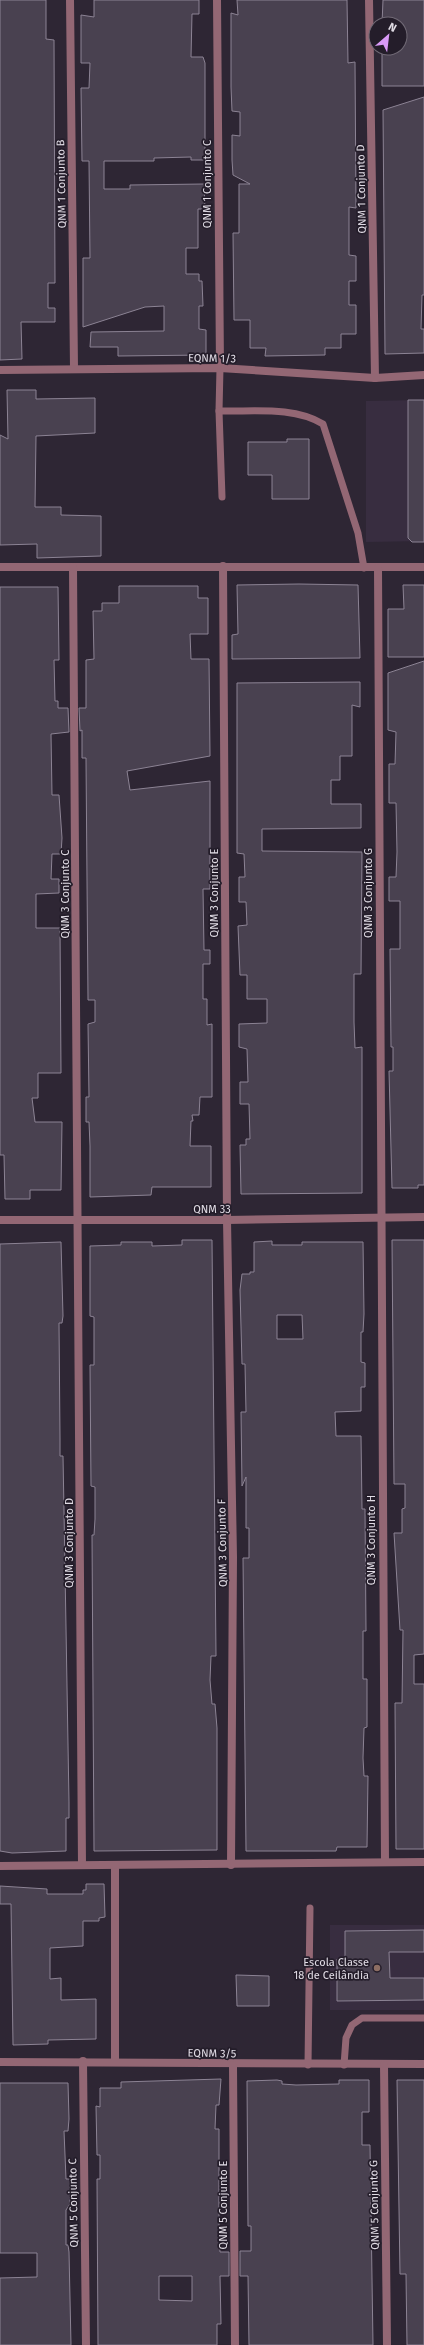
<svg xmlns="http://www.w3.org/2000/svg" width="424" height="2345" font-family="'Fira Sans',sans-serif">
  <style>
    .built { fill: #382d40 }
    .building { fill: #494150; stroke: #8c8394; fill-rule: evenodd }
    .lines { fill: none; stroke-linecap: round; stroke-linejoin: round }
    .service { stroke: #936774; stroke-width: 7 }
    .minor { stroke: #936774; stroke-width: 8 }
    .education-dot { fill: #8d6e63; stroke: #241d2a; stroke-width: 1.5 }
    .labels { text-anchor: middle; stroke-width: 3.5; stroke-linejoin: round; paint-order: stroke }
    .street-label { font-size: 11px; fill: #e1dce5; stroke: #241d2a }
    .poi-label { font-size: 11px; fill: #e1dce5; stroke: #241d2a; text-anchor: end }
  </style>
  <rect width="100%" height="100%" fill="#2e2634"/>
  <g class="built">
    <path d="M424 400V541L366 542V401Z"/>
    <rect x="330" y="1925" width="94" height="85"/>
  </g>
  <g class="building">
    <path d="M0 0H46V39L54 40 55 283H48V308H55V322H21L22 359 0 360Z"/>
    <path d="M94 0H199V14H192L191 57H203L205 63V160H191V157L154 158V161H104V189H130V185L204 184 205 209H198V248H186V274H199V281H202L203 306H199V329L206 330V355L118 356V347H90L91 332 164 331V306L145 307 83 327V258H90L89 161H82L81 88H89L90 63H81V15L94 17Z"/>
    <path d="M237 0H347L348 63 355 62 356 208 349 207V255L356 256V281H349V305H356V334H341V348H325V355L265 356 266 348H250V320H234L233 233H239V184H250L233 175 232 160V135L240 136V112L232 111 231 87V13L238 15Z"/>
    <path d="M383 0H424V86H382V48H400V24H382Z"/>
    <path d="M424 97V295H422L421 329H424V353L385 354 383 110Z"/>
    <path d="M7 390H36V399L95 398V433L36 436 35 507H61V515L101 516V556L37 558V544L0 545V435L8 439Z"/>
    <path d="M408 400H424V542H412L408 538Z"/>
    <path d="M287 439H309V499H272V475H248V442H287Z"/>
    <path d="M299 584 358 585 360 658 232 659V635L238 634 237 585Z"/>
    <path d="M403 585H424V657H388V609H404Z"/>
    <path d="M119 586H198V598H208V634H190L191 659H209L210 756 127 771 130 790 210 781V889H203L204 950H210V964H203V999H207V1025L212 1024V1097H200L199 1115H192L193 1121H191L190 1146H211V1187H152L151 1195 90 1197V1146L89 1122H86V1097H89L88 1024 95 1022V1000H88L86 758H82V730L80 731 79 708H86V660L94 659 93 611H102V603H119Z"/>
    <path d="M0 587H58L59 660H54L55 701H58V708H68L69 732 51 734 52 795H59L62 838 61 854H52L51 879H59V893L36 894V928H60L61 1073H38V1098H32L35 1122H62L61 1190H30V1199H5L4 1155H0Z"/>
    <path d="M424 661V1185H418V1188H392L389 1071H393V1047H391L390 949H400V901H389V877H396L397 852 396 803H389V764H395L396 732 388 730V673Z"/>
    <path d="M360 682V707L352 705V756H340V780H331V804H361V828L262 829V851L362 852 361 974H354V1022L355 1048 362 1047V1193L241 1194 240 1145H246V1139H250L249 1104H240V1082H248L247 1049 239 1047V1024L267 1023V999H247V975H240L238 926 247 925 246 902H239V877H245L244 854 237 853V683Z"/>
    <path d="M182 1240H212L216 1656H211L210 1680 212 1704H215L217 1728V1850L94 1851 92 1535H94L95 1519V1487L91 1486 90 1365H94V1317L90 1316V1246L121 1245V1242H152V1246L182 1245Z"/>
    <path d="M392 1240H424V1654L414 1655V1684H424V1849H396L395 1703H402L403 1630H400L394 1533H402V1509L405 1508V1484H394Z"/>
    <path d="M272 1241V1245H302V1242H363L364 1314 363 1332H361V1362L365 1363V1387H361V1411L335 1412 336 1436H361L362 1509H365L366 1631H363V1679H367V1727L364 1728 363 1758 364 1776H368L367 1847H337L336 1851H246L243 1558H249V1528H246V1477L242 1486 241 1412H246L245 1364H242L240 1290 242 1274H250V1272H254V1242ZM277 1315H302L303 1339H277Z"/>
    <path d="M61 1242 63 1316 62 1323H59L60 1438V1456H63L64 1511 69 1802V1818H66V1851L12 1853 0 1851V1244Z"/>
    <path d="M86 1884H104L105 1917 99 1918V1921H83V1946L50 1948V1979L61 1978V2000L96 1999V2039L48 2040V2044L13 2045 11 1904H0V1886L47 1889V1894H83V1890H86Z"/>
    <path d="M424 1930V1952H389L390 1978H424V2000L337 2001V1959L345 1964V1931Z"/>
    <path d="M236 1975 269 1976V2006H237Z"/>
    <path d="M221 2079 219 2105H216L215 2129H219V2227L220 2252H229V2276H220L221 2324H217V2345H98L97 2179H100V2155H97L96 2106 100 2107V2088H121V2082ZM159 2276H192V2301L159 2300Z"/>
    <path d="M277 2080 282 2081V2084L296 2085 339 2084V2080H369V2112H362V2145H370L373 2345H249L248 2276H240V2251H251V2226H248L247 2081Z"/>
    <path d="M397 2080H424V2345H407L406 2274H400Z"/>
    <path d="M0 2083H68L69 2119 68 2131H64L66 2179H70V2204L66 2210V2245H68L69 2252 71 2345H0V2278L37 2277V2253H0Z"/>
  </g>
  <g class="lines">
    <g class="service">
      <path d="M220 368 219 411C253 412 293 406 323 424L358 533 364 568"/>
      <path d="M219 411 222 497"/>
      <path d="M308 2065 310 1908"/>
      <path d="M344 2065 346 2038 352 2025 362 2018H424"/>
    </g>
    <g class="minor">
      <path d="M70 0 74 368"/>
      <path d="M217 0 220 368"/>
      <path d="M369 0 375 378"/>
      <path d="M0 370 220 368 375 378 424 375"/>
      <path d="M223 566 227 1220 233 1557 231 1865"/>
      <path d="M0 567H424"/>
      <path d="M73 567 82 1865"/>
      <path d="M378 568 385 1862"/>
      <path d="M0 1220H227L424 1217"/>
      <path d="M115 1865V2062"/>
      <path d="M0 1866 424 1862"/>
      <path d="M83 2061 86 2345"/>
      <path d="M0 2062 424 2064"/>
      <path d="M233 2065 235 2345"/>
      <path d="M384 2065 387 2345"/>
    </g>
  </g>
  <circle class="education-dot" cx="377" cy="1968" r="4"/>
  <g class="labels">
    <g class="street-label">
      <text transform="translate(61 184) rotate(-91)" y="4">QNM 1 Conjunto B</text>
      <text transform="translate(207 184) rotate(-90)" y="4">QNM 1 Conjunto C</text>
      <text transform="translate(361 189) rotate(-91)" y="4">QNM 1 Conjunto D</text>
      <text transform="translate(212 358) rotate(1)" y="4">EQNM 1/3</text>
      <text transform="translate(214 893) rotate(-90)" y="4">QNM 3 Conjunto E</text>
      <text transform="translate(368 893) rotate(-90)" y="4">QNM 3 Conjunto G</text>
      <text transform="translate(65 894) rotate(-90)" y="4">QNM 3 Conjunto C</text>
      <text x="212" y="1213">QNM 33</text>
      <text transform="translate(371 1540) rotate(-90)" y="4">QNM 3 Conjunto H</text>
      <text transform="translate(69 1543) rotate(-90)" y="4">QNM 3 Conjunto D</text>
      <text transform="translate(222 1543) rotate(-91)" y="4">QNM 3 Conjunto F</text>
      <text transform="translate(212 2053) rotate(1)" y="4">EQNM 3/5</text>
      <text transform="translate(73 2203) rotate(-91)" y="4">QNM 5 Conjunto C</text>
      <text transform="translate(223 2205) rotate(-90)" y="4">QNM 5 Conjunto E</text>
      <text transform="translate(374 2205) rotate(-91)" y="4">QNM 5 Conjunto G</text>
    </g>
    <g class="poi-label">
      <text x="369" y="1966">Escola Classe<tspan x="369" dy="13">18 de Ceilândia</tspan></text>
    </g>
  </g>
  <g transform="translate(388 36) rotate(28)"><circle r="19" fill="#241d2a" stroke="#706975"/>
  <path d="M0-3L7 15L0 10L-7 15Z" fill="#d99af7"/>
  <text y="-6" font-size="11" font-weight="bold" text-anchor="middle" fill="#e1dce5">N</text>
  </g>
</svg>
